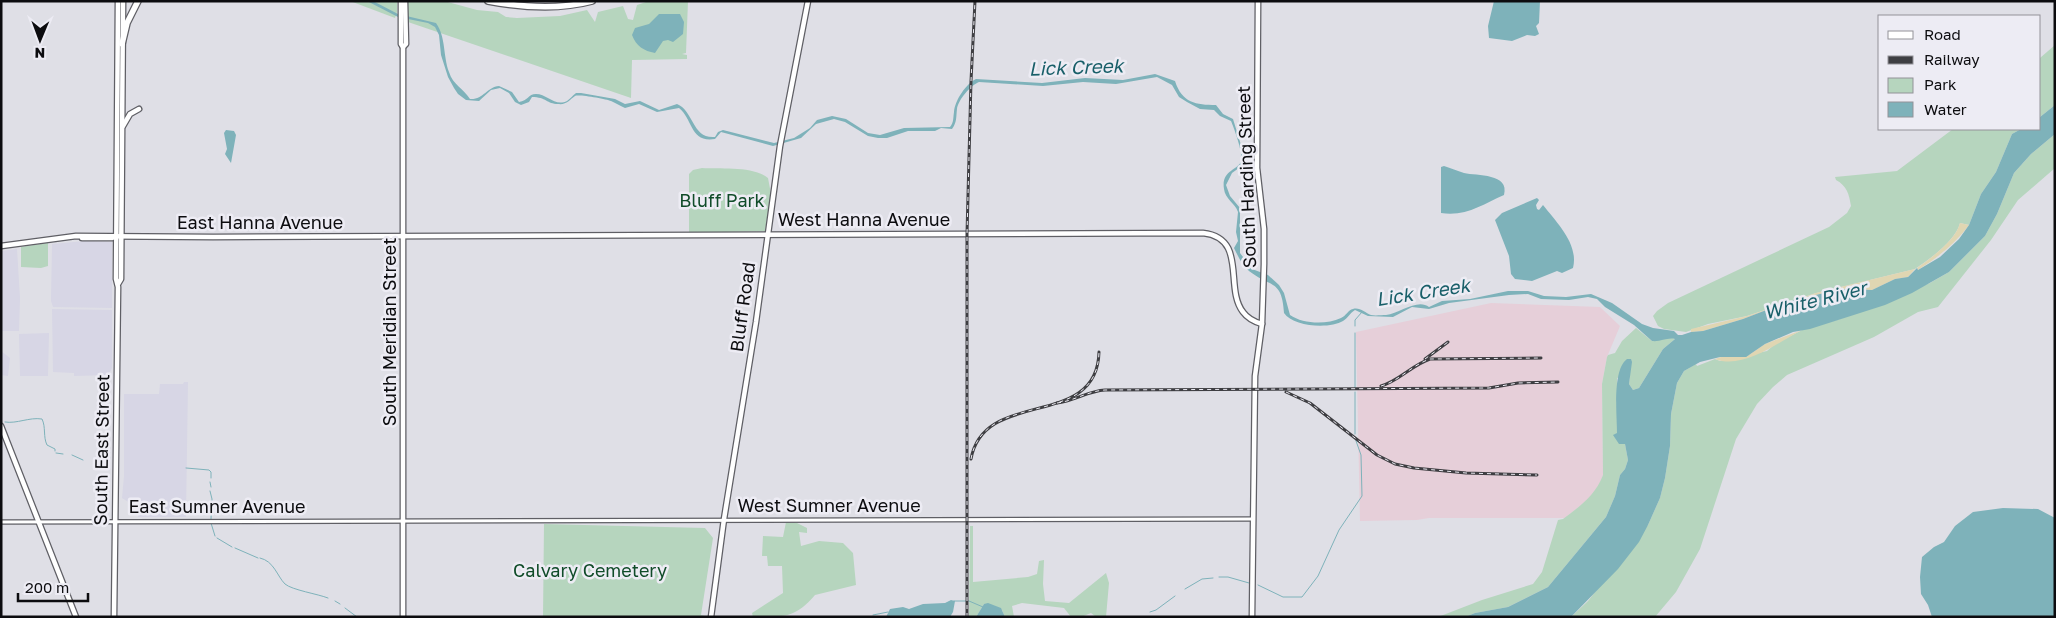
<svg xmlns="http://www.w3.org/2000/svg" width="2056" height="618" font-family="'Golos Text',sans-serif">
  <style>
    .built { fill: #d7d6e5 }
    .industrial { fill: #e6cfd9 }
    .green { fill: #b6d5be }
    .sand { fill: #e0d6b2 }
    .water { fill: #7eb2ba }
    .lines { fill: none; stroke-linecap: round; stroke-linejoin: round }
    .stream { stroke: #7eb2ba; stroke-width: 1 }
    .minor-casing { stroke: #5f5f65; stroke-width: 5.5 }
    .major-casing { stroke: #5f5f65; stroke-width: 7 }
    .highway-casing { stroke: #5f5f65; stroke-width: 8 }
    .minor { stroke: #fff; stroke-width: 3 }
    .major { stroke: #fff; stroke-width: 4.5 }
    .highway { stroke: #fff; stroke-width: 5.5 }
    .rail-casing { stroke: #3e3e42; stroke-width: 3 }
    .rail { stroke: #edecf4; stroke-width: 1; stroke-dasharray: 4; stroke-linecap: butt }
    .labels { text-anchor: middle; stroke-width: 5; stroke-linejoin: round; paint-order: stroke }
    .street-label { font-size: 18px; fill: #0c0c0f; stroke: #edecf4 }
    .park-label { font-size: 18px; fill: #104c29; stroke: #edecf4 }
    .water-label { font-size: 19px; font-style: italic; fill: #195f69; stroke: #edecf4 }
  </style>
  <rect width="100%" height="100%" fill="#dfdfe6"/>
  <g class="built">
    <path d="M85 241 112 242V308L53 307 51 301 52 244Z"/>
    <path d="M17 249 20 298 19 331H1V251Z"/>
    <path d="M52 309 112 310V368L108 375 74 376V373L53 372Z"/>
    <path d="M49 333 48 376H20L19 334Z"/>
    <path d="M1 351 10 358 8 376 1 375Z"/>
    <path d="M184 382H188L186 517H138V503H130L122 498 124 476V394H159L160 384H183Z"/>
  </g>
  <path class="industrial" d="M1491 303 1600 307 1620 326 1607 357 1602 384 1603 475 1599 486 1590 498 1565 518H1429L1417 520 1360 521 1356 332Z"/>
  <g class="green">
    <path d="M350 1H397V12L395 18Z"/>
    <path d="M408 1H444L477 10 498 12 506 17 517 18 560 16 587 10 595 22 598 12 623 6 628 19 633 20 637 5 649 1H688L686 53 682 54 687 55V59L632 60 631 98 408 22Z"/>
    <path d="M2055 45V105L2040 117V58Z"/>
    <path d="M1953 129H2021L2012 134 1996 172 1981 194 1969 225 1960 223C1956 240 1930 259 1915 269L1816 293 1747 316 1708 324 1686 332 1664 329 1658 326 1653 316 1657 311 1668 303 1829 227 1847 213 1851 206C1849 194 1847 186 1836 180L1835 177 1897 171Z"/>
    <path d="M2055 134V168L2018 200 1991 240 1938 307 1918 312 1874 337 1787 375 1773 387 1757 404 1736 439 1700 549 1676 592 1655 617H1571L1588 601 1648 525 1660 498 1665 478 1670 446 1671 414 1677 383 1684 371 1696 364 1697 366 1715 359 1720 361 1767 351 1775 344 1802 330 1840 319 1930 283 1949 272 1985 236 1997 214 2014 173 2031 154Z"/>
    <path d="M702 168C720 169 754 166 768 178L771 194 765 231 689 233V174L693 170Z"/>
    <path d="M48 243V266L41 268 21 267V247Z"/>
    <path d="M1636 328 1652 341 1670 337 1675 339 1663 349 1639 388 1633 390 1629 384 1630 374 1617 378V433L1625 444 1628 460 1625 469 1620 475 1615 496 1606 517 1548 587 1508 607 1475 613 1465 617H1438L1482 600 1533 584 1542 572 1558 520 1563 519C1580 506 1595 496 1603 475L1602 384 1607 357 1608 355 1615 353 1622 341Z"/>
    <path d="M786 522 797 523 807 528V533L799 532 801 546 819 541 843 543 853 553 856 585 815 595C795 618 785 617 753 617L752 613 783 593 782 566H768L767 556H762L763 536 783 537Z"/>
    <path d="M544 524 705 528 713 538 701 615 708 617H543Z"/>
    <path d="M970 526H973V582L1028 577 1037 574 1039 561 1044 560 1043 584 1045 601 1069 603 1106 573 1109 583 1106 617H1096L1091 613 1081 617H1071L1064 608 1022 603 1012 606 1014 617H1005L1002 610 984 604 976 617H969Z"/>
  </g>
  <g class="sand">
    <path d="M1960 223 1969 225C1955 244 1938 257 1918 270L1917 268C1931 258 1956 240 1960 223Z"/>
    <path d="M1915 269 1908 277 1895 279 1872 290 1846 289 1824 293 1787 302 1743 319 1703 331 1691 332V329L1747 316 1816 293Z"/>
    <path d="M1802 330C1777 343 1743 370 1715 359L1721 357H1746L1765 344Z"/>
  </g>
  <g class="water">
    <path d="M367 1H373L398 14 436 23C446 37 443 56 449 72 453 85 463 88 470 99 483 100 487 87 499 86L512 92 519 102C528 101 528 94 536 94 547 94 555 107 567 101 570 99 572 96 576 93H581L615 99 625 104 640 101 659 110 677 104C694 111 692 139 715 137L718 132 723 130 774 143 794 138 810 128 817 120 832 116 846 119 868 133 880 135 904 128 950 127C954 122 953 118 954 112 955 100 966 84 976 79L1042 83 1085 78 1123 80 1155 74 1175 81C1182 103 1196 105 1216 105L1223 114 1233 119 1245 158 1243 165 1232 173 1226 185 1230 196 1240 208V253L1252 269 1268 275 1279 285 1284 293 1290 315C1303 324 1326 325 1341 318 1346 316 1348 310 1353 309 1360 307 1365 313 1371 315 1375 316 1382 315 1386 315 1400 313 1418 298 1429 307L1442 301 1470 299 1508 291H1528L1544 296 1566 297 1591 294 1612 303 1642 324 1653 328 1674 331 1678 335H1682L1691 332 1703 331 1743 319 1787 302 1824 293 1846 289 1872 290 1895 279 1908 277 1917 268 1918 270 1940 257 1959 239 1969 225 1981 194 1996 172 2012 134 2021 129H2040V117L2055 105V134L2031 154 2014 173 1997 214 1985 236 1949 272 1912 293 1885 305 1810 329 1793 332 1765 344 1746 357H1720L1700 362 1684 371 1677 383 1671 414 1670 446 1665 478 1660 498 1648 525 1639 542 1618 569 1571 617H1465L1475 613 1508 607 1548 587 1606 517 1615 496 1620 475 1625 469 1628 460 1625 444H1619L1613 435 1617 433C1617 415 1612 370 1627 359H1631L1632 362 1629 384 1633 390 1639 388 1663 349 1675 339C1667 337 1661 342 1652 341L1634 325 1605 307 1597 299 1588 297 1569 300 1541 299 1528 294 1509 295 1449 303 1429 309 1412 307 1393 317 1368 316 1355 310C1350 313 1348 318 1343 321 1330 329 1293 327 1284 313 1282 279 1271 288 1249 271 1242 265 1238 256 1234 248L1238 241 1236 232 1238 212C1235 203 1225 199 1224 189 1221 171 1237 170 1241 162 1244 155 1234 128 1231 121L1220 116 1214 110 1200 109 1187 102 1179 97 1172 85 1157 77 1116 84 1083 82 1043 86 979 82C971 85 958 100 957 109 956 117 957 122 952 129L941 128 935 131H908L887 138H878L868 136 845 122 834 119 816 124 801 138 773 146 721 132 715 139C690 143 693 119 679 108L657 112 639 104 625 108C620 106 616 103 611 101 606 99 578 94 575 96 569 100 567 105 558 104 547 104 546 97 532 97L529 102 521 105 515 102 509 93 500 88 491 90 479 101 466 100 458 94 454 88 448 77 441 55 439 35 435 27 428 23 398 17Z"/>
    <path d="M1494 1H1540L1539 23 1536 26 1539 34 1535 36 1527 35 1512 41 1489 38 1488 26Z"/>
    <path d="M659 14H680L684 22 683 34 673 42 668 40 663 41 655 53C644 51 636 46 632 35L635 28 649 24Z"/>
    <path d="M226 130 234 131 236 135 231 163 225 154 227 149 224 133Z"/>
    <path d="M1444 166C1451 168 1457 171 1464 173 1477 176 1510 173 1504 195 1483 204 1466 217 1441 213V167Z"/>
    <path d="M1537 198 1539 200 1536 205 1537 209 1539 210 1543 205C1557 223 1579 244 1573 268L1562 273 1557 271 1532 281 1515 279 1511 274 1509 256 1495 220 1502 213Z"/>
    <path d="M2003 508 2038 509 2055 518V617H1932L1928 605 1921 594 1920 577 1922 557 1934 547 1944 542 1955 526 1973 512Z"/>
    <path d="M951 600 955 601 953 612 950 617H886L890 609 903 607 909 609 923 604 945 603Z"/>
    <path d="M988 603 1001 608 1005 617H976L984 604Z"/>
  </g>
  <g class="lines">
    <g class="stream">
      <path d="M1355 326V320L1362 312"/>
      <path d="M1355 388V333"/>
      <path d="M5 422C17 424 29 417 42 419 46 427 43 437 47 445L55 449V451"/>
      <path d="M1355 434V392"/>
      <path d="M56 453 63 454"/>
      <path d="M72 455 83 460"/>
      <path d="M186 468 209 470 211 472V478"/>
      <path d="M210 482 211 487"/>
      <path d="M210 491 212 499 211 519"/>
      <path d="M211 523 215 536"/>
      <path d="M217 538 232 547"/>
      <path d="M235 548 258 558"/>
      <path d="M260 558C274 561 277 576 285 584 292 590 318 594 328 598"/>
      <path d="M1219 577H1228L1249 583"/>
      <path d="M1258 585 1283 597H1302L1318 576 1339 530 1362 496 1361 455 1355 438"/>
      <path d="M1185 589 1202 579 1213 578"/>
      <path d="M335 601 340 604"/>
      <path d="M954 601H969L983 607"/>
      <path d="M345 608 357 617"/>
      <path d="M1150 612 1156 610 1175 596"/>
      <path d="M873 615 888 612"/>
    </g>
    <g class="minor-casing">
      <path id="minor" d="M1 522 1253 519"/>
    </g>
    <g class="major-casing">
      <g id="major">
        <path d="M401 1V44L403 47V617"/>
        <path d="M403 47 406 44 405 1"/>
        <path d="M123 126 130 114 139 109"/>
        <path d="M82 238H112L116 236"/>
        <path d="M1 246 76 236 213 237 1203 233C1248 238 1224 288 1243 312 1248 319 1255 322 1262 324"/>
        <path d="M118 284 121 279 123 1"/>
        <path d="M1 426 76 617"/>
        <path d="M114 617 118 287 116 279 118 1"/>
        <path d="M711 617 724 519 756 322 780 146 808 1"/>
        <path d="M1252 617 1255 376 1262 324 1264 264V229L1257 168 1258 1"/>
      </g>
    </g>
    <g class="highway-casing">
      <g id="highway">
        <path d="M488 1C521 7 559 10 592 1"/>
        <path d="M122 44 127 23 138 1"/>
      </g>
    </g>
    <use href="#minor" class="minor"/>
    <use href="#major" class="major"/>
    <use href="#highway" class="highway"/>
    <g class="rail-casing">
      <g id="rail">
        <path d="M1425 359 1448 342"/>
        <path d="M1381 386C1399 381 1412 365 1430 359L1541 358"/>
        <path d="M1286 392 1310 403 1377 455 1395 464 1414 468 1466 473 1537 475"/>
        <path d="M1057 403C1074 401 1088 391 1105 390L1489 388 1518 383 1558 382"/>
        <path d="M971 459C984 387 1097 431 1099 352"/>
        <path d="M967 617V234L971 81 975 1"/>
      </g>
    </g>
    <use href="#rail" class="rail"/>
  </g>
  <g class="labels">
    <g class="street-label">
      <text transform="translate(1247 177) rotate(-92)" y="6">South Harding Street</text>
      <text x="864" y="226">West Hanna Avenue</text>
      <text x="260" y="229">East Hanna Avenue</text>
      <text transform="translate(743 307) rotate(-82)" y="6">Bluff Road</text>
      <text transform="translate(390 332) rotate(-90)" y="6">South Meridian Street</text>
      <text transform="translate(102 450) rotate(-89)" y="6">South East Street</text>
      <text x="829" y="512">West Sumner Avenue</text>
      <text x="217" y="513">East Sumner Avenue</text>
    </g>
    <g class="park-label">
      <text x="722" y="207">Bluff Park</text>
      <text x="590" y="577">Calvary Cemetery</text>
    </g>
    <g class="water-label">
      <text transform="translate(1076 67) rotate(-2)" y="7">Lick Creek</text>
      <text transform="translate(1423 292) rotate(-9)" y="7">Lick Creek</text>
      <text transform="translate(1815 300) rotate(-14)" y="7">White River</text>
    </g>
  </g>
  <rect width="2056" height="618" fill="none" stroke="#0c0c0f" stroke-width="5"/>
  <rect x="1878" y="15" width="162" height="115" fill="#edecf4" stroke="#939298"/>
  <rect x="1888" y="31" width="25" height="8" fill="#ffffff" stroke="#939298"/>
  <text x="1924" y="40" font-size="15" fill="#0c0c0f">Road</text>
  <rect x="1888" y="56" width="25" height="8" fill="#3e3e42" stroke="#939298"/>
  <text x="1924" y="65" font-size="15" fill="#0c0c0f">Railway</text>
  <rect x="1888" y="78" width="25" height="15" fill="#b6d5be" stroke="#939298"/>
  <text x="1924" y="90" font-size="15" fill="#0c0c0f">Park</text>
  <rect x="1888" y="102" width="25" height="15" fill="#7eb2ba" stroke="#939298"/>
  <text x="1924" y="115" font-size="15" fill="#0c0c0f">Water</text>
  <g transform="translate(40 40) rotate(181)" stroke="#edecf4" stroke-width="4" paint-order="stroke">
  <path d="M0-4L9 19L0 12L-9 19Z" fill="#0c0c0f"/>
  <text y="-8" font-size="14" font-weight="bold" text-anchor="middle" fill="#0c0c0f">N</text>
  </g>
  <path d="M18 593v8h70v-8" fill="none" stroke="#0c0c0f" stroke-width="2.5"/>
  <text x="25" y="593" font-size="15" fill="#0c0c0f" stroke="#edecf4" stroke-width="4" paint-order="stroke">200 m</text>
</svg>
